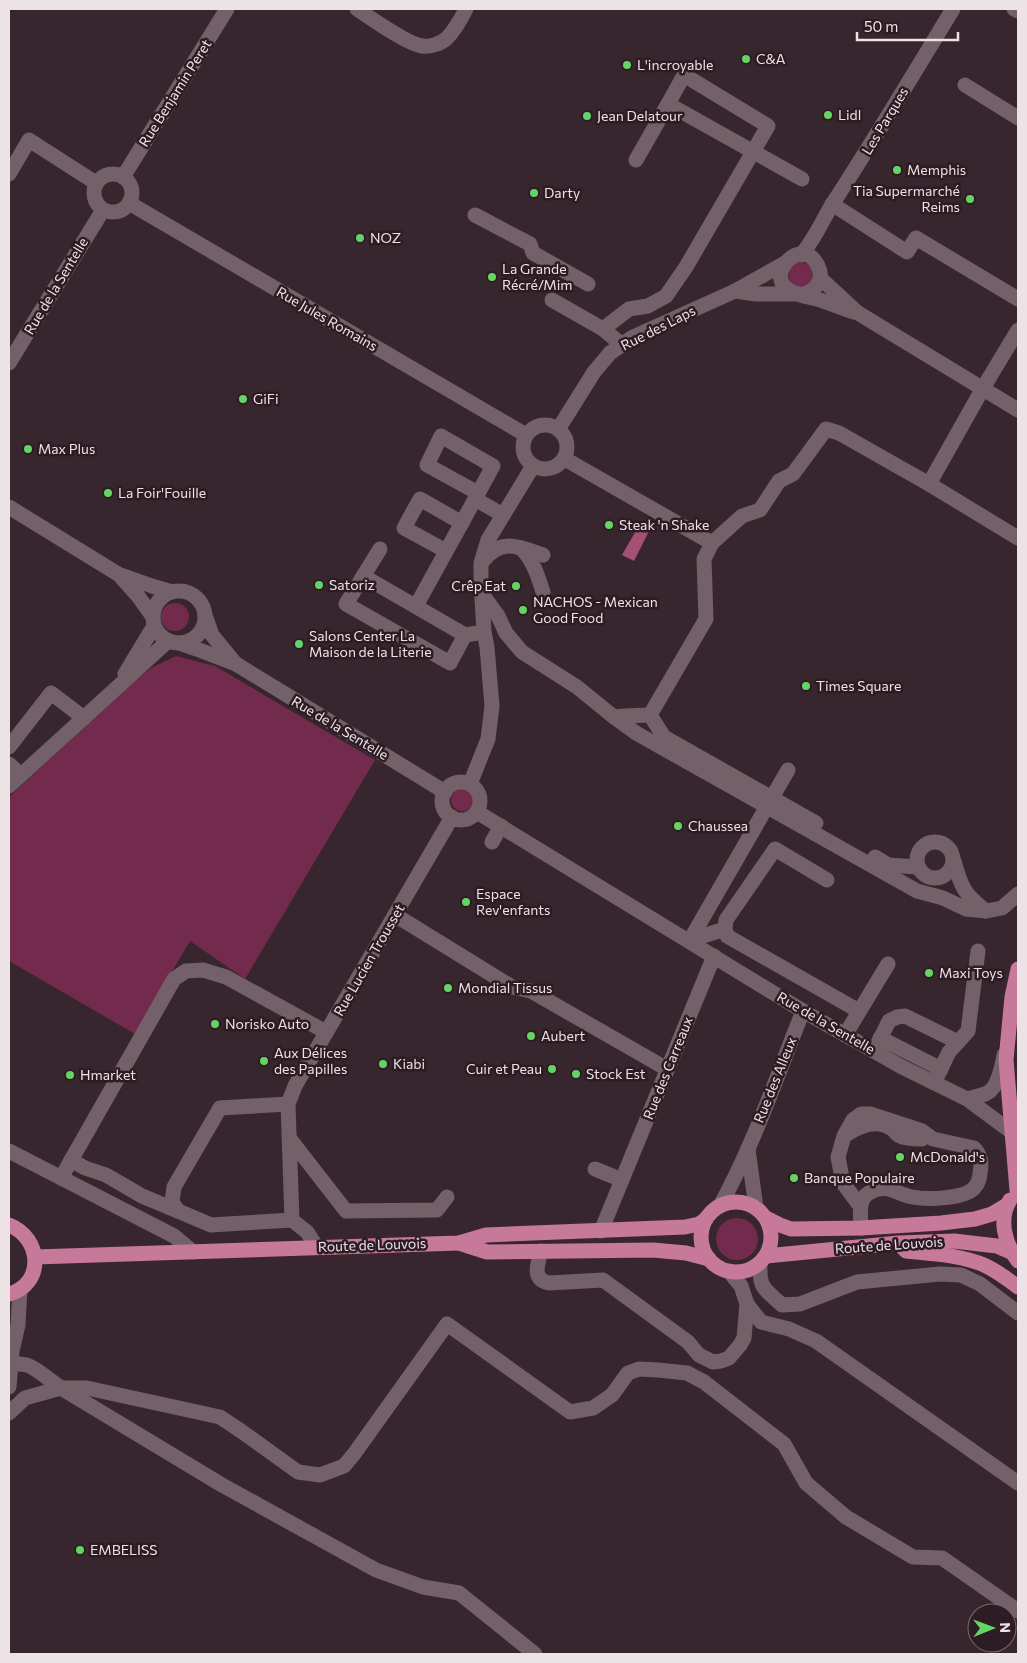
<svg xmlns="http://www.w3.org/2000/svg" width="1027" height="1663" font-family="Commissioner,sans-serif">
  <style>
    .green { fill: #722b4c }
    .water { fill: #a45075 }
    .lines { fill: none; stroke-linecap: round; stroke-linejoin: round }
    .minor { stroke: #746068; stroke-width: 15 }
    .major { stroke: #c7799a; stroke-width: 15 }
    .poi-dot { fill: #65d467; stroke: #2d1c23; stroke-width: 2 }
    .labels { text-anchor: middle; stroke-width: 5; stroke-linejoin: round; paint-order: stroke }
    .poi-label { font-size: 14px; fill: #ede2e6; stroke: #2d1c23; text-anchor: start }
    .street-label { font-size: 14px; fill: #ede2e6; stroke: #2d1c23 }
  </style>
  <rect width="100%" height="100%" fill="#37262d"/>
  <g class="green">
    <path d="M801 262 805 263 812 268 813 281 803 289 791 284C787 274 787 264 801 262Z"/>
    <circle cx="175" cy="617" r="14"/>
    <path d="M176 656 215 666 375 760 245 979 190 941 135 1034 9 961V797L132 683 151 668Z"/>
    <circle cx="462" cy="800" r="11"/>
    <circle cx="737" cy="1239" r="21"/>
  </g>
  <path class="water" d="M641 522 650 529 634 561 622 555Z"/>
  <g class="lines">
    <g class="minor">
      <path d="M357 9C371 18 407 44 422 46 430 47 441 44 447 38 455 30 461 19 466 9"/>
      <path d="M1014 9 1018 11"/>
      <path d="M965 85 1018 118"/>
      <path d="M636 160 668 104 802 179"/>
      <circle cx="113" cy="193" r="19"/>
      <path d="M9 174 29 140 96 183"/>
      <path d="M123 177 227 9"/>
      <path d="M129 203 526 435"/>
      <path d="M832 204 907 252 916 238 1018 299"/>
      <path d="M475 215 530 244 533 253 588 284"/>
      <path d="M801 255C816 238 823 218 835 200 876 137 914 73 953 9"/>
      <path d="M820 278 858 313 1018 410"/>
      <path d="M735 291 756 294H795"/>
      <path d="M801 295C815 292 825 280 818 266 802 232 758 280 795 293 802 296 810 297 817 299 830 303 841 308 854 312"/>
      <path d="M552 300 603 329 622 345"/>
      <path d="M603 329 629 309 648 306 666 296 686 267 768 126 684 75 668 104"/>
      <path d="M1018 330 983 388 929 484 1018 538"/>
      <path d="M9 363 103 210"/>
      <circle cx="545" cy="447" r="22"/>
      <path d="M559 428 594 372 610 353 633 337 735 291 785 263"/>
      <path d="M565 459 712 543"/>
      <path d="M475 499 503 515"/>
      <path d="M9 507 118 574 152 586 172 592"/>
      <path d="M521 548C533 560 538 576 543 592"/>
      <path d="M380 549 346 604 450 663 465 635 484 632"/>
      <path d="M446 551 404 528 420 499 462 523"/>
      <path d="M482 562C501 537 518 547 543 555"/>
      <path d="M363 576 465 635"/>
      <path d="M121 577 138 596 153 617"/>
      <circle cx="179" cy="617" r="26"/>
      <path d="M482 594 498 616 506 633 522 652 577 687 614 717 625 716 650 715"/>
      <path d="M416 606 475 499 493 466 441 436 427 465 478 493"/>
      <path d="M205 615 212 635 235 663"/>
      <path d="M179 643 202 651 236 664 445 792"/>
      <path d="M125 674 154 626"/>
      <path d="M650 715 706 619 704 559 712 543 742 516 760 510 779 481 793 474 826 429 839 433 929 484"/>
      <path d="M650 715 664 737 816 823"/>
      <path d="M614 717 636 733 892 877"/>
      <path d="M9 747 51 693 84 718"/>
      <path d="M9 764 21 775"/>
      <circle cx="461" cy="801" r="19"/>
      <path d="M470 784 488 739 492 706 487 647 484 632 481 581V563L488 540 533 466"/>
      <path d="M9 786 168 641"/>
      <path d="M477 812 803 1011 902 1067 967 1099 1013 1133"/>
      <circle cx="935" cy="860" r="18"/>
      <path d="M492 842 501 826"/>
      <path d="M875 857 888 865 918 867"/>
      <path d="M954 861C961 887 964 894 986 911L1002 908 1018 894"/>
      <path d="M889 867 892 877 917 891 943 898 966 909 986 911"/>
      <path d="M827 880 775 849 726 920 725 929 727 936 859 1011"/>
      <path d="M395 915 512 987 531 991 667 1069"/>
      <path d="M690 940 788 770"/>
      <path d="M690 940 725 929"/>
      <path d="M845 1035 888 964"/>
      <path d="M880 1038 941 1069"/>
      <path d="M874 1051 889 1021 897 1017 905 1016 958 1042"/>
      <path d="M934 1083 949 1052 968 1031 978 951"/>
      <path d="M967 1099C973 1097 981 1096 987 1093 998 1088 1002 1066 1004 1055"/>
      <path d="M288 1104 220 1108 174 1187 172 1202 178 1211 211 1225 292 1220"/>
      <path d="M847 1134C860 1126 877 1118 892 1129 894 1130 896 1133 898 1135 903 1138 915 1139 922 1139"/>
      <path d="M290 1139 346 1211 437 1210 447 1197"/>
      <path d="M748 1149 756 1208"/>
      <path d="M9 1151 174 1236 193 1252"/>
      <path d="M71 1160 85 1168 106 1175 142 1196 178 1211"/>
      <path d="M595 1169 622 1180"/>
      <path d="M61 1178 174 979 186 971 203 970 226 977 326 1032"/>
      <path d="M720 1206C754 1144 777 1076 803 1011"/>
      <path d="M860 1206 843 1183 838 1157 844 1136 853 1120 861 1114H870L922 1131 933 1139 974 1148C981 1155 982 1164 980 1173 980 1177 978 1184 975 1187 966 1199 927 1200 912 1197 896 1194 886 1182 869 1193 857 1200 861 1216 861 1228"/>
      <path d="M601 1231 714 956"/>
      <path d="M316 1246 307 1232 292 1220 288 1104 295 1086 452 817"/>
      <path d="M541 1251C538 1264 531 1279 549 1283L603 1280 688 1342 699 1355 713 1362 721 1361 729 1358 740 1345 744 1338 747 1304 741 1286 729 1271"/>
      <path d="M760 1264C759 1289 765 1289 782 1305L800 1304 857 1282 940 1274 961 1275 980 1284 1018 1313"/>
      <path d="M747 1304 761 1322 789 1329 816 1341 1018 1483"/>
      <path d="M11 1363C16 1364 22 1364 27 1365 35 1367 52 1382 61 1388L222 1485 376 1570 423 1587 459 1593 535 1654"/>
      <path d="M9 1387 12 1351 18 1325 20 1289"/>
      <path d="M9 1413 25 1398 61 1388H87L220 1417 241 1431 298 1472 320 1475 344 1466 354 1454 447 1324 570 1412 593 1408 612 1395 628 1373 639 1369 658 1370 687 1373 704 1382 784 1444 806 1483 846 1517 913 1557 942 1558 1018 1611"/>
    </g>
    <g class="major">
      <path d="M1017 1190 1006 1060 1012 997 1018 969"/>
      <path d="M1010 1200C998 1219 1005 1244 1018 1261"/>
      <circle cx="736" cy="1237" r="35"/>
      <path d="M766 1218 780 1225 791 1229 861 1228 941 1223 975 1219 992 1214 1007 1205"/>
      <path d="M9 1225C42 1238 45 1284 9 1294"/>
      <path d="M459 1243 487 1252 653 1250 686 1253 709 1259"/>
      <path d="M903 1248 906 1251C930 1253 956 1255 979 1263 993 1268 1006 1278 1018 1287"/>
      <path d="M766 1256 899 1243 954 1241 997 1246 1011 1252"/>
      <path d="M35 1257 459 1243 486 1235 685 1227 699 1224 706 1219"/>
    </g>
  </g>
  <g class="poi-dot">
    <circle cx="746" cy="59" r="5"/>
    <circle cx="627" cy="65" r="5"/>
    <circle cx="828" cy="115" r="5"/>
    <circle cx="587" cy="116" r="5"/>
    <circle cx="897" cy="170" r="5"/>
    <circle cx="534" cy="193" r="5"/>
    <circle cx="970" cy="199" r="5"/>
    <circle cx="360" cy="238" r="5"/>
    <circle cx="492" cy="277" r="5"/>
    <circle cx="243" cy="399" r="5"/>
    <circle cx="28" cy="449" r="5"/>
    <circle cx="108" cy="493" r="5"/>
    <circle cx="609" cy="525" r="5"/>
    <circle cx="319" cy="585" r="5"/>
    <circle cx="516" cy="586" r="5"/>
    <circle cx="523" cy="610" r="5"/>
    <circle cx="299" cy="644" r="5"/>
    <circle cx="806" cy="686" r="5"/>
    <circle cx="678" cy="826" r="5"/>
    <circle cx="466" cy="902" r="5"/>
    <circle cx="929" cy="973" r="5"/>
    <circle cx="448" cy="988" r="5"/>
    <circle cx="215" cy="1024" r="5"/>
    <circle cx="531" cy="1036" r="5"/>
    <circle cx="264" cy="1061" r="5"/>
    <circle cx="383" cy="1064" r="5"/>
    <circle cx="552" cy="1069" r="5"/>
    <circle cx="576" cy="1074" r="5"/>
    <circle cx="70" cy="1075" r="5"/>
    <circle cx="900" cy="1157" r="5"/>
    <circle cx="794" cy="1178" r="5"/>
    <circle cx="80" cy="1550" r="5"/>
  </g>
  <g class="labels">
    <g class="poi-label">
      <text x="756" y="64">C&amp;A</text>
      <text x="637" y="70">L'incroyable</text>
      <text x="838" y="120">Lidl</text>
      <text x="597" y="121">Jean Delatour</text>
      <text x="907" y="175">Memphis</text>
      <text x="960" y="196" text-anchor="end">Tia Supermarché<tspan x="960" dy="16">Reims</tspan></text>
      <text x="544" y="198">Darty</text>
      <text x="370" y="243">NOZ</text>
      <text x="502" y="274">La Grande<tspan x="502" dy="16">Récré/Mim</tspan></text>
      <text x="253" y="404">GiFi</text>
      <text x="38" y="454">Max Plus</text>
      <text x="118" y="498">La Foir'Fouille</text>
      <text x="619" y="530">Steak 'n Shake</text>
      <text x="329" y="590">Satoriz</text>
      <text x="506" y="591" text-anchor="end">Crêp Eat</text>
      <text x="533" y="607">NACHOS - Mexican<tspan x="533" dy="16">Good Food</tspan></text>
      <text x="309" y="641">Salons Center La<tspan x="309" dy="16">Maison de la Literie</tspan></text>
      <text x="816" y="691">Times Square</text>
      <text x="688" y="831">Chaussea</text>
      <text x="476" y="899">Espace<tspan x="476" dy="16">Rev'enfants</tspan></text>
      <text x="939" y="978">Maxi Toys</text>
      <text x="458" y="993">Mondial Tissus</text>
      <text x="225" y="1029">Norisko Auto</text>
      <text x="541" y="1041">Aubert</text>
      <text x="274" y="1058">Aux Délices<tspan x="274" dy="16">des Papilles</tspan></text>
      <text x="393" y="1069">Kiabi</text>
      <text x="542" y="1074" text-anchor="end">Cuir et Peau</text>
      <text x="586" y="1079">Stock Est</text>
      <text x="80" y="1080">Hmarket</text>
      <text x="910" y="1162">McDonald's</text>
      <text x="804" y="1183">Banque Populaire</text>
      <text x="90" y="1555">EMBELISS</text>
    </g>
    <g class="street-label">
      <text transform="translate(175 93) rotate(-58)" y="5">Rue Benjamin Peret</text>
      <text transform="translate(885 121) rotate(-59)" y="5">Les Parques</text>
      <text transform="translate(56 286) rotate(-59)" y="5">Rue de la Sentelle</text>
      <text transform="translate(327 319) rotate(30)" y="5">Rue Jules Romains</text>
      <text transform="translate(658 328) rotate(-27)" y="5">Rue des Laps</text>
      <text transform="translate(340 728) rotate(31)" y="5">Rue de la Sentelle</text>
      <text transform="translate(369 960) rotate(-60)" y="5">Rue Lucien Trousset</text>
      <text transform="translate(826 1023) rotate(30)" y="5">Rue de la Sentelle</text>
      <text transform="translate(668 1068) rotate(-68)" y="5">Rue des Carreaux</text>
      <text transform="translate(775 1080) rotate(-68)" y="5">Rue des Alleux</text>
      <text transform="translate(372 1245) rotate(-2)" y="5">Route de Louvois</text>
      <text transform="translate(889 1245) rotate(-4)" y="5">Route de Louvois</text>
    </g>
  </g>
  <rect width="1027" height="1663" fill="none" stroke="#ede2e6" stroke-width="20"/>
  <g transform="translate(992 1628) rotate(89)"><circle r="24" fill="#2d1c23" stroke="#7a6b71"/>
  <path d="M0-4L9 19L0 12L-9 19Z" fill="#65d467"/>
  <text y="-8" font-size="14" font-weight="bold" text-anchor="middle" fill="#ede2e6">N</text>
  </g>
  <path d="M857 32v8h101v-8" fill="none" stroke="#ede2e6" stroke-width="2.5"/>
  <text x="864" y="32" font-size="15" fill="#ede2e6" stroke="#2d1c23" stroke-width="4" paint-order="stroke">50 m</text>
</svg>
